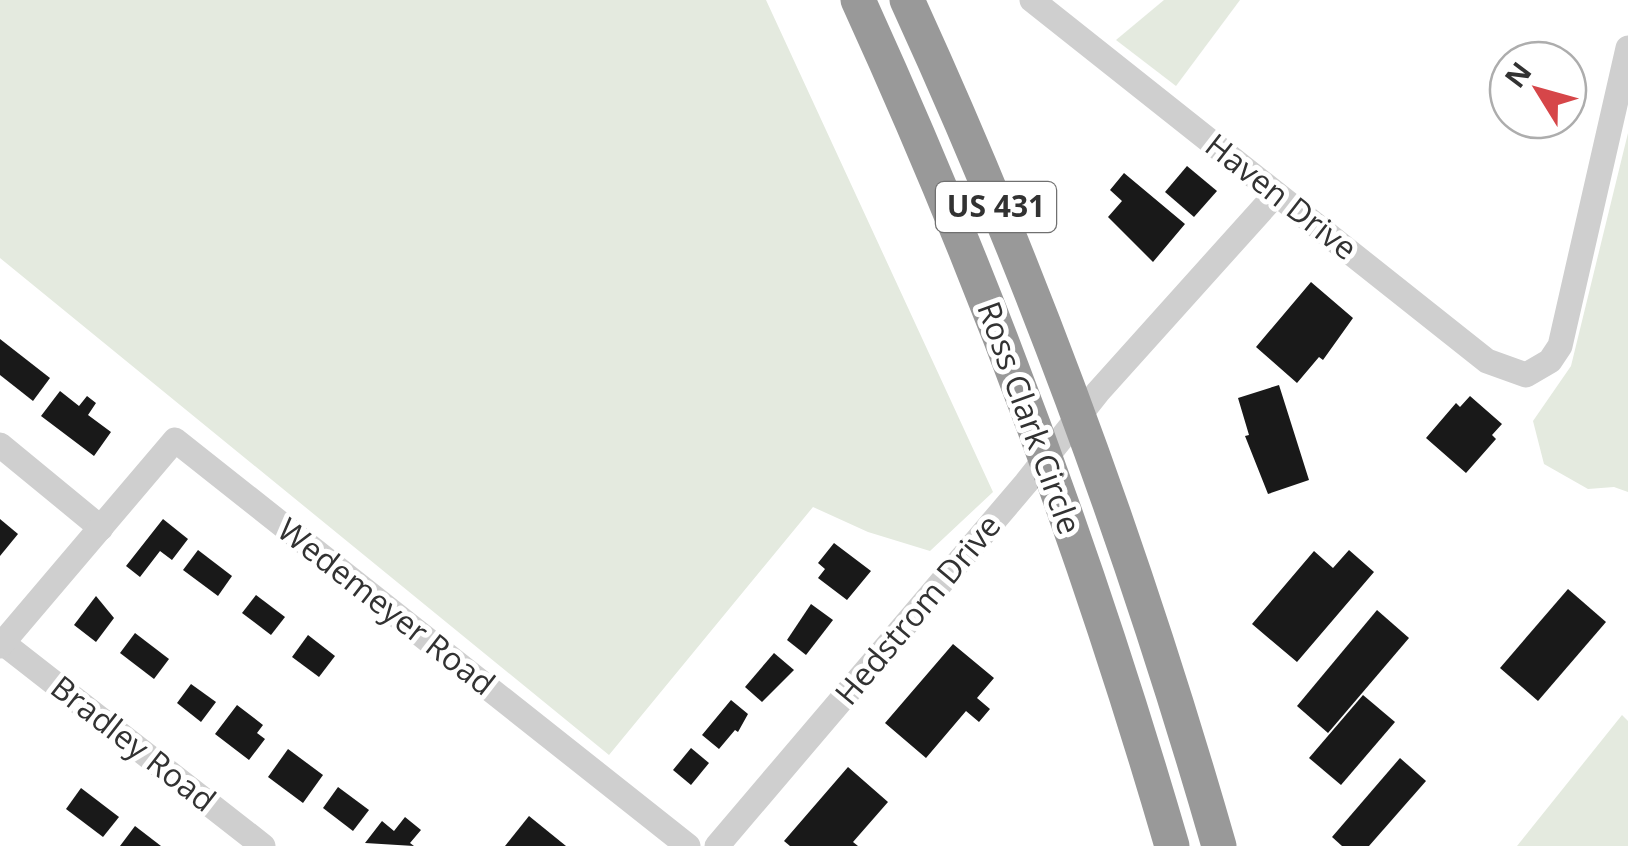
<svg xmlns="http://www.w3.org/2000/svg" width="1628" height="846" font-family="'Open Sans',sans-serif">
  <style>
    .green { fill: #e4eadf }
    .building { fill: #191919 }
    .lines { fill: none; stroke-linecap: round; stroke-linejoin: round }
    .minor { stroke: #cfcfcf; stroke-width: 25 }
    .highway { stroke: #999; stroke-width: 35 }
    .labels { text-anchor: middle; stroke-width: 10; stroke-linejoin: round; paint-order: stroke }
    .shield { fill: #fff; stroke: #707070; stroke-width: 2.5 }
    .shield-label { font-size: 30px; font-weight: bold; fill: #323232 }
    .street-label { font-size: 32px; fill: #323232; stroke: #fff }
  </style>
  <rect width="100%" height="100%" fill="#fff"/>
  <g class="green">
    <path d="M0 0H766L993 492 930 551 868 532 813 507 609 755 0 258Z"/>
    <path d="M1164 0H1240L1176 86 1116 40Z"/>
    <path d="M1628 133V492L1614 487 1588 489 1544 464 1533 421 1571 366Z"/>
    <path d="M1622 715 1628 721V846H1517Z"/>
  </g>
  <g class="building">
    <path d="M1187 166 1217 191 1194 217 1165 192Z"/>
    <path d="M1124 173 1185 224 1153 262 1108 217 1122 201 1110 190Z"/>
    <path d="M1311 282 1353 318 1323 360 1319 357 1297 383 1256 347Z"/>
    <path d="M0 339 50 378 33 401 0 375Z"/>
    <path d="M1279 385 1309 480 1268 494 1245 436 1249 435 1238 398Z"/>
    <path d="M60 391 79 406 87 396 96 403 88 415 111 432 94 456 41 416Z"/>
    <path d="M1470 396 1502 424 1492 435 1496 439 1466 473 1426 438 1456 403 1460 407Z"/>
    <path d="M0 519 18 534 0 556Z"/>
    <path d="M163 519 188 539 172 560 160 551 140 577 126 566Z"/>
    <path d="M834 543 871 571 847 600 818 578 825 569 818 563Z"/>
    <path d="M198 550 232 576 218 596 183 570Z"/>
    <path d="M1349 550 1374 572 1297 662 1252 624 1314 551 1333 568Z"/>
    <path d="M1568 589 1606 622 1538 701 1500 668Z"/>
    <path d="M256 595 285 617 271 635 242 613Z"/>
    <path d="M96 596 114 618 96 642 74 625Z"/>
    <path d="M811 604 833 620 806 655 787 640Z"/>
    <path d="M1377 610 1409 638 1328 733 1297 706Z"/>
    <path d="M135 633 169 659 154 679 120 653Z"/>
    <path d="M308 635 335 656 319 677 292 657Z"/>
    <path d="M953 644 994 678 977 698 990 709 979 722 966 711 926 758 885 723Z"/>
    <path d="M774 653 794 670 762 702 745 687Z"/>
    <path d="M191 684 216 702 201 722 177 703Z"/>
    <path d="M1363 695 1395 722 1341 785 1309 758Z"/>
    <path d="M731 700 748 714 738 732 735 730 719 749 702 735Z"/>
    <path d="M237 705 263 725 257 733 265 739 249 760 215 734Z"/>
    <path d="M691 748 709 763 691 785 673 770Z"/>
    <path d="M288 749 323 775 303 803 268 777Z"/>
    <path d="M1400 758 1426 781 1369 846H1342L1332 837Z"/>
    <path d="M848 767 888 802 853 842 858 846H790L784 841Z"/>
    <path d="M338 787 369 810 353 831 323 808Z"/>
    <path d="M81 788 119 817 103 837 66 809Z"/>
    <path d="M529 816 566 846H505Z"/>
    <path d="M405 817 421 830 410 843 414 846 365 843 382 821 394 831Z"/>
    <path d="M135 826 161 846H120Z"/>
  </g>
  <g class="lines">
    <g class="minor">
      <path d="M1032 0 1487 361 1526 375 1550 361 1560 346 1628 48"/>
      <path d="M0 445 101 528"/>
      <path d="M3 643 263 846"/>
      <path d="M0 646 175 440 688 846"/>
      <path d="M717 846 1026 483 1098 392 1276 194"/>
    </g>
    <g class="highway">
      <path d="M858 0C983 274 1088 557 1172 846"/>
      <path d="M907 0C1032 273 1136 557 1219 846"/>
    </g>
  </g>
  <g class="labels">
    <rect class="shield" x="936" y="182" width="120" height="50" rx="8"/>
    <g class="shield-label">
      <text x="996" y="217">US 431</text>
    </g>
    <g class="street-label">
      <text transform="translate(1281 197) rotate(38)" y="11">Haven Drive</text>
      <text transform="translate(1029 418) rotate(70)" y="11">Ross Clark Circle</text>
      <text transform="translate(386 607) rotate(38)" y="11">Wedemeyer Road</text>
      <text transform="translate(918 610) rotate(-50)" y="11">Hedstrom Drive</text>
      <text transform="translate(133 744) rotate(38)" y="11">Bradley Road</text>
    </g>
  </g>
  <g transform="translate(1538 90) rotate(307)"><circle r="48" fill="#ffffff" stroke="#adadad" stroke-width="2.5"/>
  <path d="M0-8L18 38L0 25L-18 38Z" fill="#d64649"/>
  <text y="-15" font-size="28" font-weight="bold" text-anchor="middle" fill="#323232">N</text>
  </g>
</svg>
